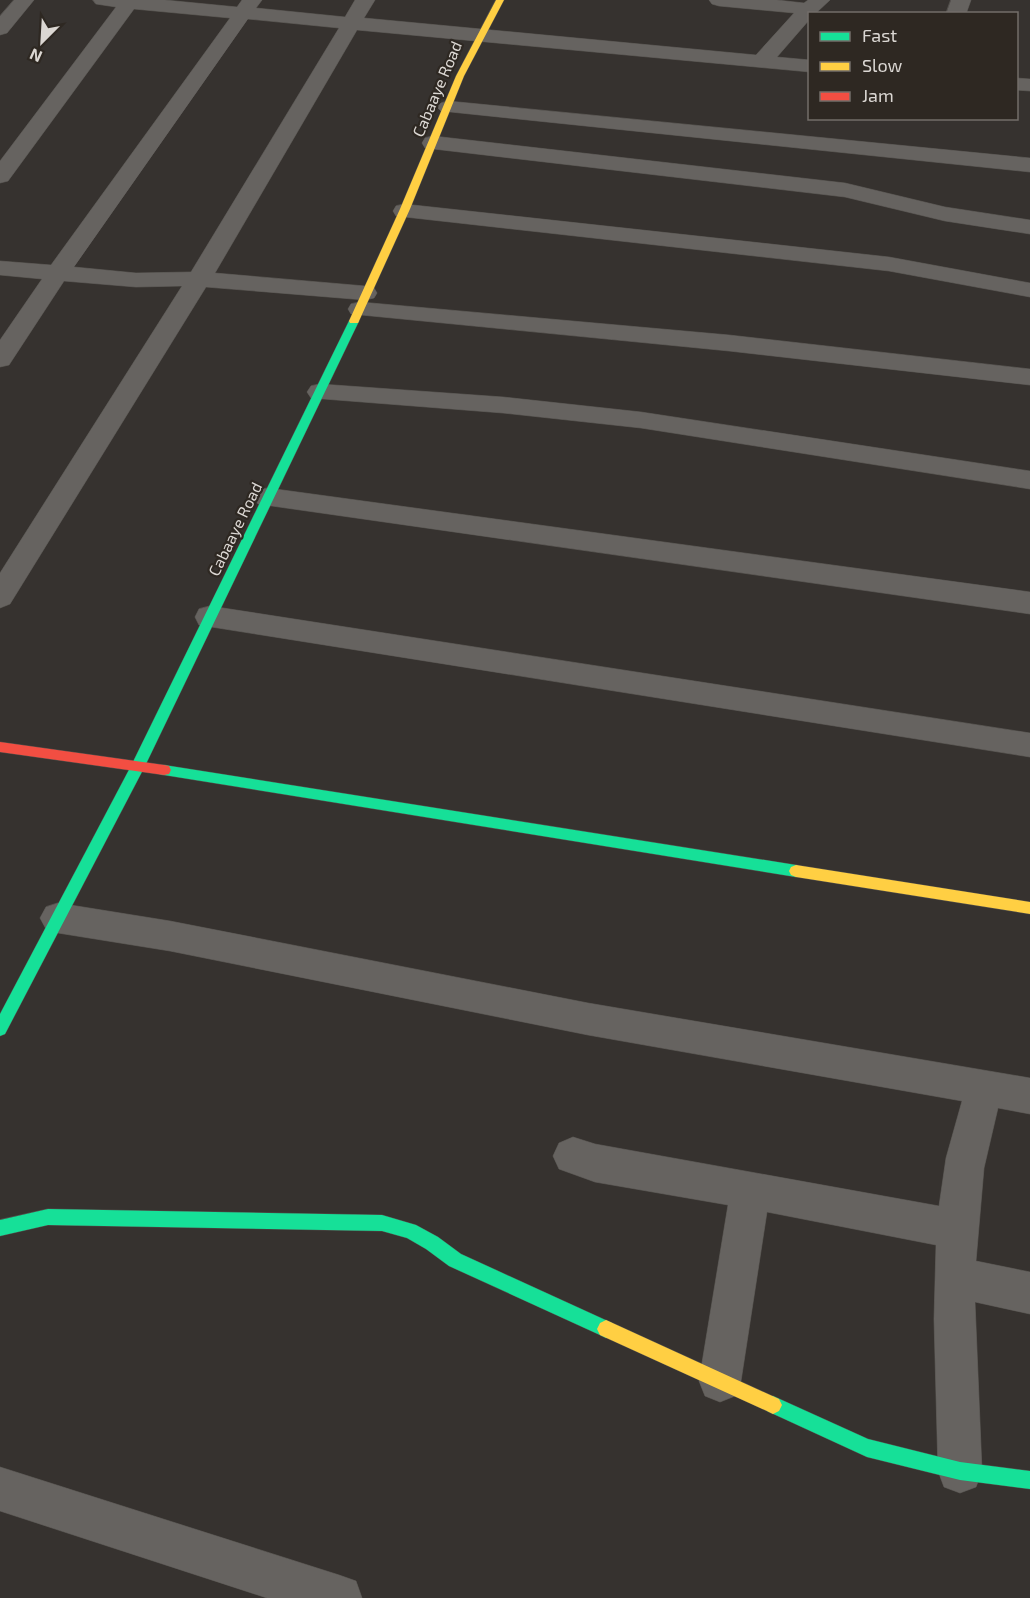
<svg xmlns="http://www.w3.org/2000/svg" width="1030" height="1598" font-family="'Exo 2',sans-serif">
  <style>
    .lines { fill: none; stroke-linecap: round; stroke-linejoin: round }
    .street-casing { stroke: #53504c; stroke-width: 1 }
    .fast-casing { stroke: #53504c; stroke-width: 1 }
    .slow-casing { stroke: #53504c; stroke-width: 1 }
    .jam-casing { stroke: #53504c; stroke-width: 1 }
    .street { fill: #666360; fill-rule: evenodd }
    .fast { fill: #16e098; fill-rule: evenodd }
    .slow { fill: #ffcf43; fill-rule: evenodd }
    .jam { fill: #f24e42; fill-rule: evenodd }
    .labels { text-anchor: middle; stroke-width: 4.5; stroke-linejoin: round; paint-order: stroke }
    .street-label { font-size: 16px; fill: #dbd7d3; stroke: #2e2822 }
  </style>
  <rect width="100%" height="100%" fill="#36322f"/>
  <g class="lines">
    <g class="street-casing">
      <g id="street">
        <path d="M14 0H34L7 33 0 35V16Z"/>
        <path d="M93 0H165L237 7 242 0H262L256 8 345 17 355 0H375L364 18 756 55 794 13 719 6 712 4 709 0H777L804 3 808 0H830L815 14H810V19L777 57 810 60V72L357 30 215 273 365 286 374 288 377 293 374 298 365 300 206 287 10 604 0 608V573L182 286 136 287 64 281 9 365 0 367V340L42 279 0 275V261L51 265 230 18 134 9 8 181 0 183V161L116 7 96 4ZM248 19 339 28 191 272 136 273 74 267Z"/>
        <path d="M951 0H971L966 14H946Z"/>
        <path d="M1016 78 1030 79V91L1016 90Z"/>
        <path d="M448 101 1030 158V172L441 111 437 107 441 103Z"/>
        <path d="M433 136 845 183 945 207 1030 220V234L945 221 845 197 425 148 422 143 425 138Z"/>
        <path d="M404 204 889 257 1030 283V297L889 271 396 216 393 211 396 206Z"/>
        <path d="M360 302 729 335 1030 369V385L729 351 351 314 348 309 351 304Z"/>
        <path d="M320 384 503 397 641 412 1030 471V489L641 428 503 413 311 398 307 392 311 386Z"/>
        <path d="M268 488 1030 592V614L258 504 254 497 258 490Z"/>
        <path d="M210 606 1030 733V757L199 625 195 617 199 609Z"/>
        <path d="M58 903 170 921 588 1003 1030 1078V1114L998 1108 984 1168 976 1261 1030 1272V1314L975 1302 982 1471 976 1487 960 1493 944 1487 938 1471 934 1319 936 1245 767 1212 741 1381 735 1396 720 1402 705 1396 699 1381 728 1205 595 1182 559 1169 553 1156 559 1143 573 1137 595 1144 939 1206 946 1158 962 1101 588 1035 170 951 58 933 46 929 40 918 46 907Z"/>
        <path d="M0 1467 339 1575 356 1581 362 1598H267L0 1511Z"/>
      </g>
    </g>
    <g class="fast-casing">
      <g id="fast">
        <path d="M354 318 359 321 145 766 5 1034 0 1036V1014L131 766 349 321Z"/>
        <path d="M164 765 796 865 801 867 803 871 801 875 796 877 164 775 159 774 157 770 159 766Z"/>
        <path d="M48 1209 382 1215 416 1225 438 1237 461 1254 612 1323 615 1329 612 1335 606 1338 600 1335 449 1266 426 1249 407 1238 382 1231 48 1225 0 1236V1220Z"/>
        <path d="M773 1396 868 1439 960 1462 1030 1471V1489L960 1480 867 1457 767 1411 764 1405 767 1399Z"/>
      </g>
    </g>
    <g class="slow-casing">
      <g id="slow">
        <path d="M496 0H504L464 76 410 209 359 321 358 323H350L349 321 400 209 456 76Z"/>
        <path d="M796 865 1030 902V914L796 877 791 875 789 871 791 867Z"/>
        <path d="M606 1320 779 1399 782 1405 779 1411 773 1414 767 1411 600 1335 597 1329 600 1323Z"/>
      </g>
    </g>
    <g class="jam-casing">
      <path id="jam" d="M0 742 164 765 169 766 171 770 169 774 164 775 0 752Z"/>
    </g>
    <use href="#street" class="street"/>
    <use href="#fast" class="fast"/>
    <use href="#slow" class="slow"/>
    <use href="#jam" class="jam"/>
  </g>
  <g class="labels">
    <g class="street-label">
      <text transform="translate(437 89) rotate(-67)" y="6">Cabaaye Road</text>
      <text transform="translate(235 529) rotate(-64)" y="6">Cabaaye Road</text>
    </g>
  </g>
  <rect x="808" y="12" width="210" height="108" fill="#2e2822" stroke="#736e69" stroke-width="1.5"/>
  <rect x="820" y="32" width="30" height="9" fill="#16e098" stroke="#736e69" stroke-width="1.5"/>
  <text x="862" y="42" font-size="18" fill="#dbd7d3">Fast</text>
  <rect x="820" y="62" width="30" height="9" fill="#ffcf43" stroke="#736e69" stroke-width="1.5"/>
  <text x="862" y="72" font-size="18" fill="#dbd7d3">Slow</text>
  <rect x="820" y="92" width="30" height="9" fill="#f24e42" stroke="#736e69" stroke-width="1.5"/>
  <text x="862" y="102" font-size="18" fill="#dbd7d3">Jam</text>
  <g transform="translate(42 42) rotate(204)" stroke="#2e2822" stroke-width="4.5" paint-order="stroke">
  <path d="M0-4.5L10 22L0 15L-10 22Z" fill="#dbd7d3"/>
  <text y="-9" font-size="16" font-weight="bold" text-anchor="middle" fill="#dbd7d3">N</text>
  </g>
</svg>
